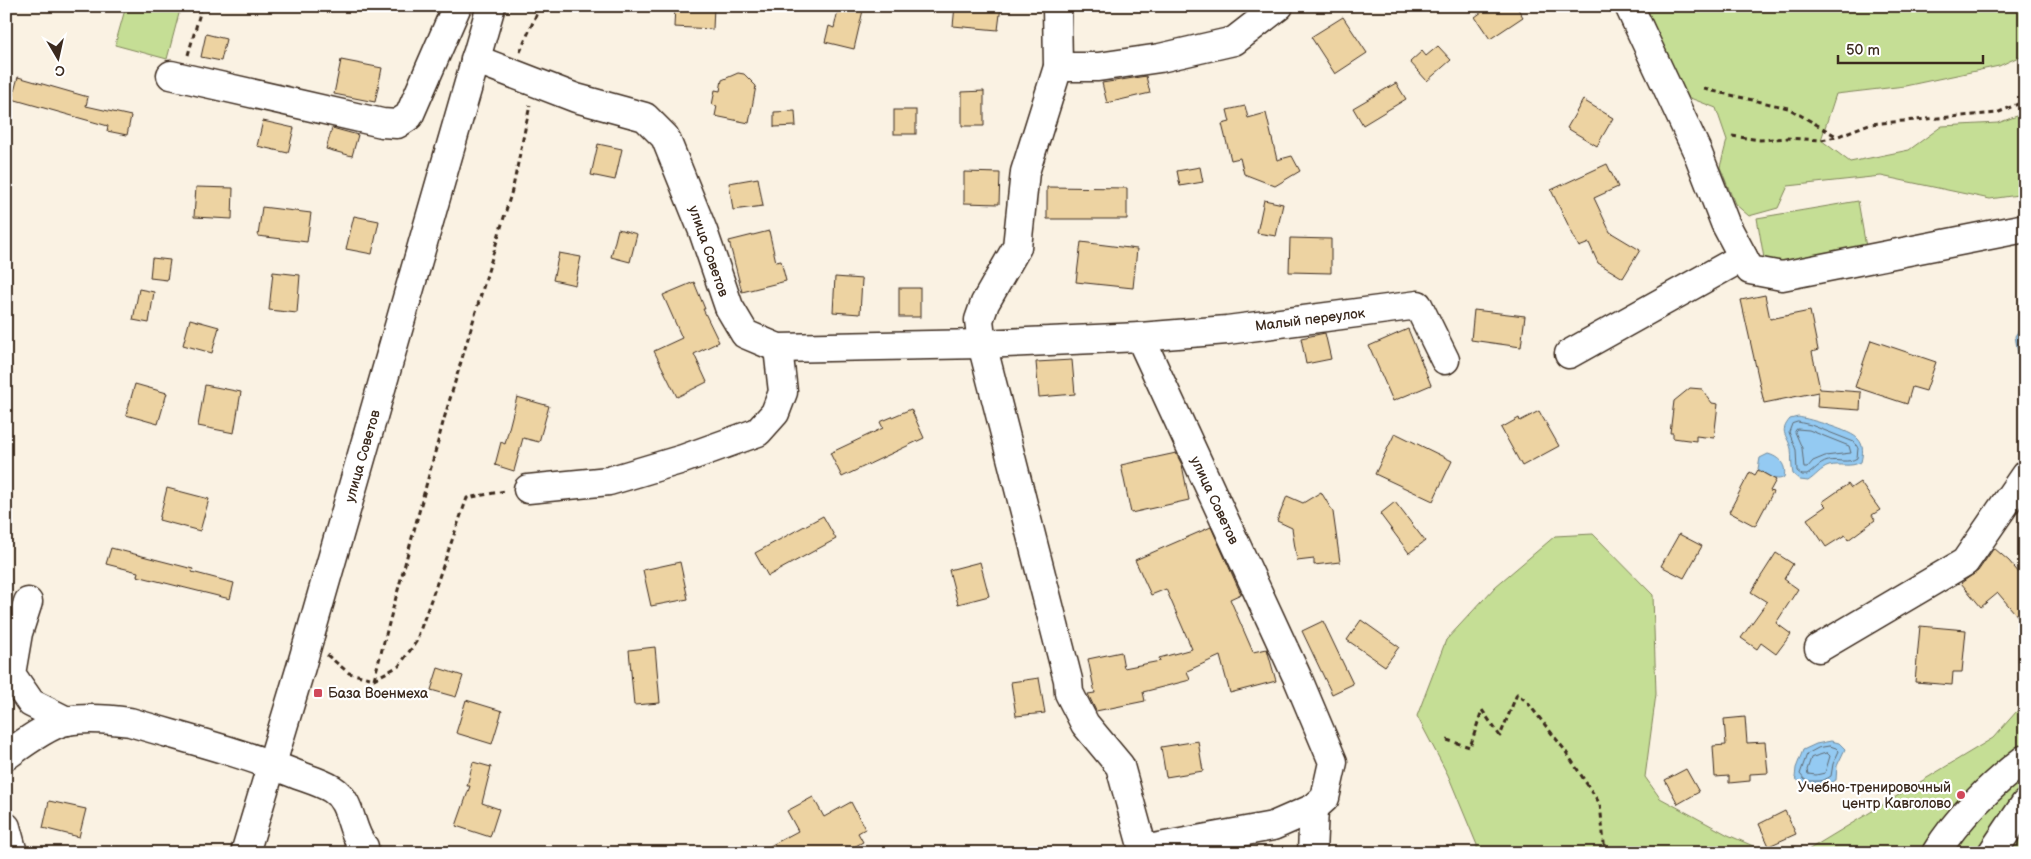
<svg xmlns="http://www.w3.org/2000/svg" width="2031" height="859" font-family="'Balsamiq Sans',sans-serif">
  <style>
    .green { fill: #c5de95; stroke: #80845a }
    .water { fill: #94caf2; stroke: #708a9d }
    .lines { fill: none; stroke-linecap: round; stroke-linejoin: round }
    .shore { stroke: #5f6a73; stroke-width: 1 }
    .building { fill: #edd3a2; stroke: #3b2a1e }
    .minor-casing { stroke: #3b2a1e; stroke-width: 31 }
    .major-casing { stroke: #3b2a1e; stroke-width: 31 }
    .path { stroke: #3b2a1e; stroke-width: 3; stroke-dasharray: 5 4; stroke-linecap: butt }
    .minor { stroke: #fff; stroke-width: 28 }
    .major { stroke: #fff; stroke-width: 28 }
    .poi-dot { fill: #d1495b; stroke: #fff; stroke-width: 2 }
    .labels { text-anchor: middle; stroke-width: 4.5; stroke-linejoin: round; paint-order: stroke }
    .street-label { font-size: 14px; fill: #3b2a1e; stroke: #fff }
    .poi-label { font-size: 14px; fill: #3b2a1e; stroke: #fff; text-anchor: start }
  </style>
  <rect width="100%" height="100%" fill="#faf2e3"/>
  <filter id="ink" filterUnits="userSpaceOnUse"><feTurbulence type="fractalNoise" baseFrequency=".02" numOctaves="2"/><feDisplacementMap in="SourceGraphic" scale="10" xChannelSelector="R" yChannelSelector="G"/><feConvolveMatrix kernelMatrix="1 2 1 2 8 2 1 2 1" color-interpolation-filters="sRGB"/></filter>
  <g filter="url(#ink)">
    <g class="green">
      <path d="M126 6H181L167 59 115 45Z"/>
      <path d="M1650 6H1775L1781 9 1791 6H2025V54L1999 66 1905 86 1836 94 1821 140 1850 162 1909 150 1942 126 1998 123 2025 113V194L1990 199 1881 176 1788 186 1778 208 1749 216 1735 204 1720 167 1727 140 1716 108 1685 96 1647 9Z"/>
      <path d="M1858 201 1866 247 1765 264 1757 218Z"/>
      <path d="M1593 534 1653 595 1656 694 1645 777 1660 798 1728 835 1769 853H1477V845L1448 775 1417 716 1446 640 1496 586 1555 536Z"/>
      <path d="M2025 702V853H1803L1993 738Z"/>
    </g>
    <g class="water">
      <path d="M2025 321V358H2022L2018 354 2015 336Z"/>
      <path d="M1798 417C1810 419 1852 431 1858 439 1864 445 1863 454 1861 462 1850 468 1841 463 1829 466 1820 469 1816 476 1808 481L1800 480 1793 474C1791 466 1792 458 1791 449 1788 435 1778 433 1790 419Z"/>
      <path d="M1768 454C1779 457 1787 465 1784 477 1776 483 1766 474 1758 469L1760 458Z"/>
      <path d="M1831 741 1839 743 1845 749 1837 766 1836 780C1821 789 1808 790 1795 778L1796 768 1803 750 1816 744Z"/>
    </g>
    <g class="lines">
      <g class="shore">
        <path d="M1798 422 1811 425 1854 442 1858 448 1857 458C1848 464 1838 459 1828 461 1818 464 1815 470 1807 475H1802L1797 471 1796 450 1789 432 1792 424Z"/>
        <path d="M1797 429 1809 430 1849 446 1851 453 1825 456 1813 461 1807 468H1804L1802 448 1795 432Z"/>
        <path d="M1830 746 1836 748 1839 751 1833 764 1831 776C1823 782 1814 782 1805 780L1800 774 1807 754 1818 748Z"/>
        <path d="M1827 753 1830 756 1825 773 1816 775 1808 774 1807 770 1811 758Z"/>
      </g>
    </g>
    <g class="building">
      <path d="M675 6H714L713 29 674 27Z"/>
      <path d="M839 6H864L854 49 825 42 829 26 834 28Z"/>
      <path d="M955 6H1001L998 30 953 26Z"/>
      <path d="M1490 6H1516L1523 17 1490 39 1475 17Z"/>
      <path d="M1343 17 1367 53 1335 74 1311 37Z"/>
      <path d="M206 34 226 39 221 61 201 57Z"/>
      <path d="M1438 46 1451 60 1427 81 1410 62 1422 51 1426 56Z"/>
      <path d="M341 60 382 68 375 102 334 94Z"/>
      <path d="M738 73 744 74 756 86 749 123 715 116 717 106 712 105 715 90 720 91 722 80Z"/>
      <path d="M1146 76 1150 93 1107 103 1102 83Z"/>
      <path d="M18 77 88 97 86 106 131 116 127 135 107 131 108 126 12 99Z"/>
      <path d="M1396 83 1406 99 1363 125 1353 108Z"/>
      <path d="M984 91V126H962V92Z"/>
      <path d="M1583 100 1613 118 1597 146 1567 128Z"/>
      <path d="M1245 106 1248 118 1266 113 1277 160 1292 156 1300 171 1275 186 1244 174 1240 158 1231 160 1222 124 1230 122 1227 110Z"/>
      <rect x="894" y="110" width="22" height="24"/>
      <path d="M795 111 796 126 774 127V112Z"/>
      <path d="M263 121 294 128 288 153 257 146Z"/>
      <path d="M332 128 358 135 352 156 326 149Z"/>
      <path d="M598 144 622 149 615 180 591 175Z"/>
      <path d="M1607 164 1618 187 1594 198 1610 232 1640 250 1623 278 1598 263 1589 243 1579 247 1551 190Z"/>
      <path d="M1200 167 1203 182 1180 186 1177 171Z"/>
      <path d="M964 172 1000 173 999 204 964 203Z"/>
      <path d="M758 178 763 206 733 210 729 183Z"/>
      <path d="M196 187 233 188 232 219 194 217Z"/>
      <path d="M1047 187 1127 188V219H1047Z"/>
      <path d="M1264 200 1283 204 1276 236 1257 233Z"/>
      <path d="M262 207 311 213 307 242 258 236Z"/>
      <path d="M354 216 379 221 372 254 346 249Z"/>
      <path d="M618 229 637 234 630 262 611 257Z"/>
      <path d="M769 231 776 262 781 261 786 281 742 292 729 241Z"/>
      <path d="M1290 238 1331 239V273L1289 272Z"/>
      <path d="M1081 242 1137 249 1133 288 1076 282Z"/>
      <path d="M559 253 581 257 575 285 553 280Z"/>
      <path d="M152 258 170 260 167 280 150 278Z"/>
      <path d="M273 272 300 275 297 313 269 310Z"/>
      <path d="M835 277 862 279 860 314 833 312Z"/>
      <path d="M694 282 705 309H703L719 342 694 354 707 382 677 397 654 351 682 338 663 295Z"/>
      <rect x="899" y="288" width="21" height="29"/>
      <path d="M139 289 154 292 149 323 133 320Z"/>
      <path d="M1765 295 1770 319 1810 311 1818 350 1812 352 1820 389 1861 392 1860 410 1817 407 1818 392 1764 403 1741 300Z"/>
      <path d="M1474 310 1525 316 1521 347 1471 340Z"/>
      <path d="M190 319 219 327 212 353 183 345Z"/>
      <path d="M1408 329 1431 385 1393 401 1369 346Z"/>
      <path d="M1325 333 1331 359 1306 364 1301 338Z"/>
      <path d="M1871 340 1936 362 1926 391 1912 387 1907 404 1855 387Z"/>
      <path d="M1072 360 1075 394 1039 397 1036 362Z"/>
      <path d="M135 384 167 393 158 424 126 415Z"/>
      <path d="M205 385 241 392 234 433 198 426Z"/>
      <path d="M1690 388 1702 389 1712 403 1718 404 1714 438 1696 436V441L1673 438V433H1670L1674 401Z"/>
      <path d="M517 397 549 406 539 442 523 438 514 471 495 465 501 442 505 444Z"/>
      <path d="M911 409 924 438 842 477 830 453 883 428 880 422Z"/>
      <path d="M1539 411 1559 446 1522 466 1501 428 1519 418 1520 421Z"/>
      <path d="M1395 433 1452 461 1433 501 1375 474Z"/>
      <path d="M1176 453 1182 465 1189 500 1131 513 1121 465Z"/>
      <path d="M1758 470 1776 480 1770 491 1773 492 1755 526 1729 512 1750 472 1755 475Z"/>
      <path d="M1860 482 1880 510 1872 515 1875 520 1848 540 1845 535 1826 547 1807 519 1826 506 1822 502 1848 484 1851 488Z"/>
      <path d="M167 488 209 499 200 531 159 520Z"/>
      <path d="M1321 492 1333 512 1340 562 1314 565V559L1297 561 1292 528 1277 521 1287 496 1303 503Z"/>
      <path d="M1395 502 1425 541 1409 553 1380 514Z"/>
      <path d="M823 516 836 539 768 576 755 553Z"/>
      <path d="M1211 527 1241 594 1230 599 1253 652 1267 649 1276 681 1230 693 1220 656 1187 671 1190 680 1143 692 1145 701 1096 711 1088 694 1095 693 1088 659 1121 652 1124 668 1160 661 1159 658 1192 649 1166 589 1151 595 1135 560Z"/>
      <path d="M1679 534 1702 546 1684 578 1661 566Z"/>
      <path d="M111 548 193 569 192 572 234 583 230 599 137 576 138 572 106 564Z"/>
      <path d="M1994 548 2009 561 2025 580V625L1998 593 1981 607 1961 583 1978 571Z"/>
      <path d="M1776 553 1793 564 1784 579 1798 589 1776 623 1791 634 1776 654 1761 643 1757 649 1741 638 1767 602 1751 592Z"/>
      <path d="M680 562 688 599 651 606 643 570Z"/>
      <path d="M980 562 989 596 958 604 949 570Z"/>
      <path d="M1361 620 1399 647 1385 666 1347 640Z"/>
      <path d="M1323 621 1353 684 1332 694 1302 631Z"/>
      <path d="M1920 626 1966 630 1962 672H1953L1952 685 1915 682Z"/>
      <path d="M655 647 660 703 634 705 629 650Z"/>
      <path d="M438 668 463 676 456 697 431 690Z"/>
      <path d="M1039 678 1045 713 1016 716 1011 682Z"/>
      <path d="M466 700 502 711 492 744 456 733Z"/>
      <path d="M1745 717 1747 743 1765 742 1768 773 1750 774V781L1729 783V776L1715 777 1713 746 1726 745 1724 719Z"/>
      <path d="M1198 741 1203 771 1166 777 1161 747Z"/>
      <path d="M473 762 491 767 482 803 499 809 490 837 456 826 470 786H467Z"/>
      <path d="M1686 769 1699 792 1678 804 1665 780Z"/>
      <path d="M813 797 824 817 851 802 865 829 858 833 863 842 843 853H757L798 831 787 811Z"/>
      <path d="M49 801 86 809 79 837 43 828Z"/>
      <path d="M1785 811 1796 834 1769 846 1759 824Z"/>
    </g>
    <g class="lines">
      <g class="minor-casing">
        <g id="minor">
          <path d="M1057 6 1058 67 1025 172 1017 247 985 303 979 320 982 344 1068 680 1069 693 1085 724 1120 766 1144 853"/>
          <path d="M1629 6 1697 151 1725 223 1750 270 1782 276 2025 228"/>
          <path d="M475 59 576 98 645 117 665 137 703 231 729 307 745 334 778 348 982 344 1140 337 1298 679 1333 762 1325 798 1314 808 1273 826 1143 850"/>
          <path d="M1058 67H1098L1160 58 1234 41 1279 6"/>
          <path d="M171 75 382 123 397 124 409 116 457 6"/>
          <path d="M1140 337 1227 330 1418 305 1445 360"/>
          <path d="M1569 354 1743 257"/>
          <path d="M528 489 609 481 683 459 758 432 775 413 783 392 778 348"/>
          <path d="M28 602 18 633 11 674 31 703 67 721"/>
          <path d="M1819 648 1965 562 2025 475"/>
          <path d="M6 756C21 745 49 724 67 721 87 717 109 719 130 722 184 738 240 752 293 773 305 778 321 782 332 789 353 802 349 830 364 847"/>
          <path d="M6 827 13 853"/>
          <path d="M1312 853 1314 808"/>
          <path d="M1936 853C1955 820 1994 782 2025 759"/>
          <path d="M1992 853 2025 804"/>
        </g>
      </g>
      <g class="major-casing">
        <path id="major" d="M245 853 301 667 491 6"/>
      </g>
      <g class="path">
        <path d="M520 52 540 6"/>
        <path d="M188 55 202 6"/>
        <path d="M1704 89 1788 108 1836 136"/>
        <path d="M1732 136 1760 140 1787 138 1821 140 1836 137 1869 124 1997 113 2025 101"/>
        <path d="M327 655 349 673 374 679 399 666 416 642 467 498 505 491"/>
        <path d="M374 679 444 419 513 187 530 105"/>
        <path d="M1447 740 1470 747 1482 710 1500 736 1517 694 1527 702 1564 749 1600 804 1605 853"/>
      </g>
      <use href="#minor" class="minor"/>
      <use href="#major" class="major"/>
    </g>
  </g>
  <g class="poi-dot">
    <rect x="313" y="688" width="10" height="10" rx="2.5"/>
    <circle cx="1961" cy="795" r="5"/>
  </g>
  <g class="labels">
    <g class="street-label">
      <text transform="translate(709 251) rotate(71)" y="5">улица Советов</text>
      <text transform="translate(1310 319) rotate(-7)" y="5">Малый переулок</text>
      <text transform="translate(362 456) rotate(-74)" y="5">улица Советов</text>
      <text transform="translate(1215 500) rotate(65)" y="5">улица Советов</text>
    </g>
    <g class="poi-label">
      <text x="328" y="698">База Военмеха</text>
      <text x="1951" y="792" text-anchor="end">Учебно-тренировочный<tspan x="1951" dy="16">центр Кавголово</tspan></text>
    </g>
  </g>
  <rect width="2031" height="859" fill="none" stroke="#fff" stroke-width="25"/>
  <rect x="12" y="12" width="2006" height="834" fill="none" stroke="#3b2a1e" stroke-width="2" filter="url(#ink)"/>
  <g transform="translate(58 58) rotate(171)" stroke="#ffffff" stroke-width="4" paint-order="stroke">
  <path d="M0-4L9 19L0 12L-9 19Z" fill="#3b2a1e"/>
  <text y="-8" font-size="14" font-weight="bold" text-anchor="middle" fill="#3b2a1e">С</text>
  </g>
  <path d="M1838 55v8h145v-8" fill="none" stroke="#3b2a1e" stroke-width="2.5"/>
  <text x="1846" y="55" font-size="15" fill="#3b2a1e" stroke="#ffffff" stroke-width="4" paint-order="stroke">50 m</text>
</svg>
